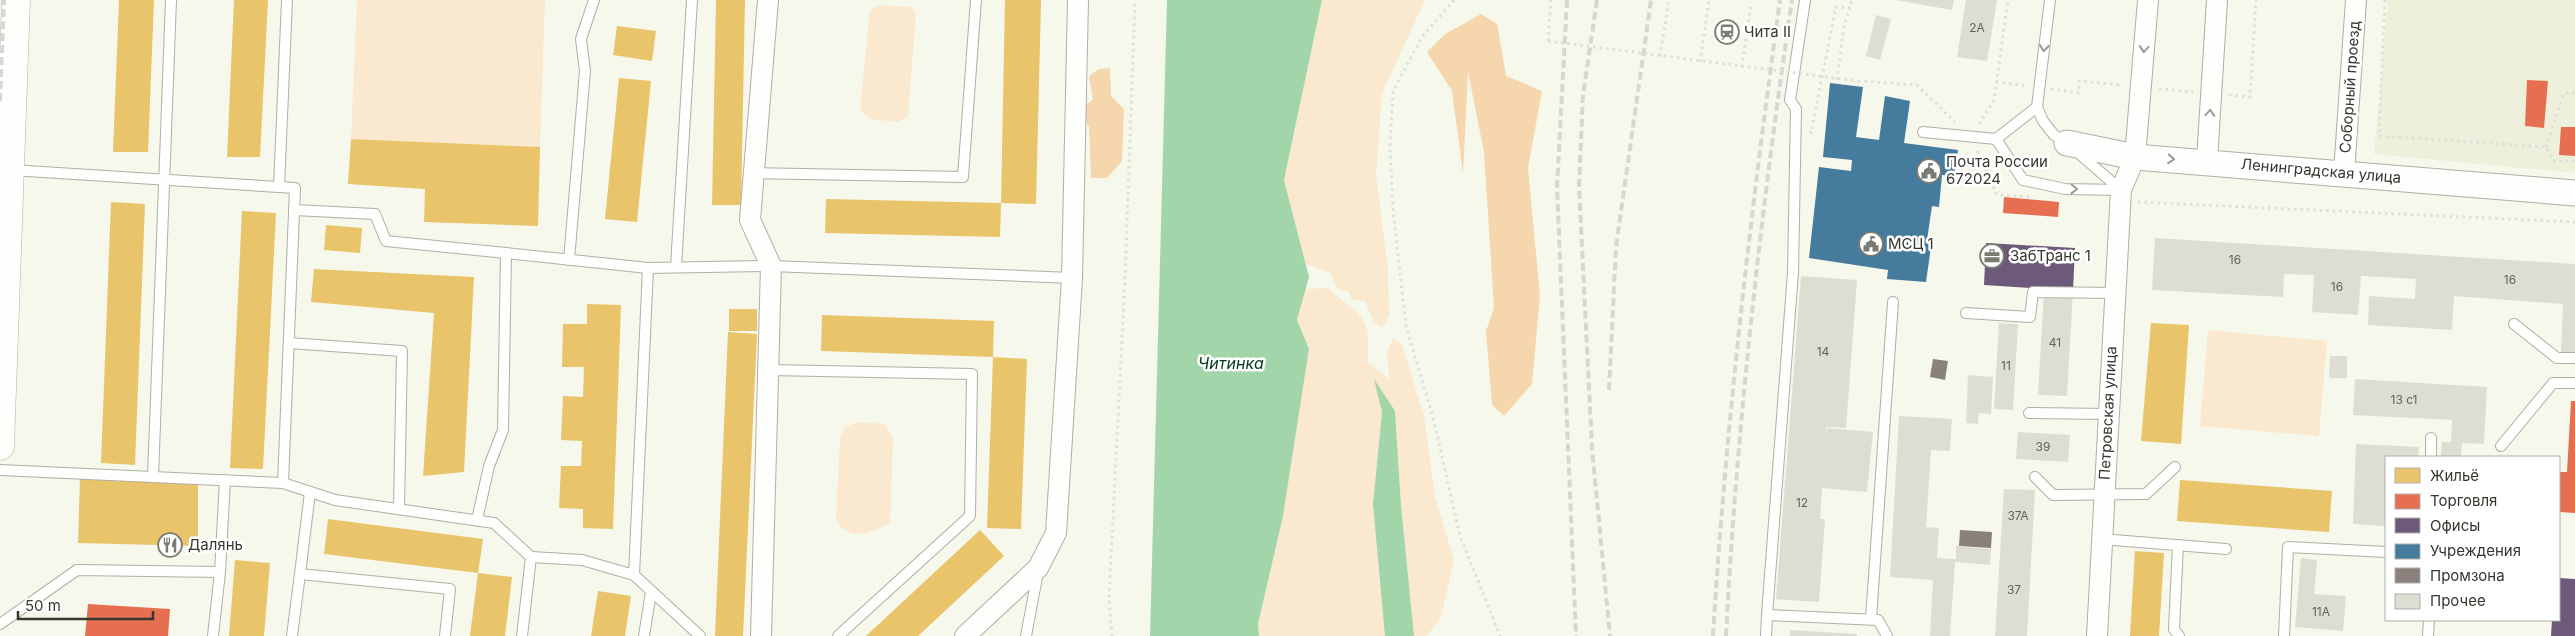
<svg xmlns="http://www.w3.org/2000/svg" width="2575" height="636" font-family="Inter,sans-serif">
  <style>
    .built { fill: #eff0db }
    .green { fill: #fae8cf }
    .forest { fill: #f6d6ad }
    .water { fill: #a3d5aa }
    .homes { fill: #e9c46a }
    .shops { fill: #e76f51 }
    .offices { fill: #6d597a }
    .public { fill: #457b9d }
    .industry { fill: #8a817c }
    .building { fill: #deddd3 }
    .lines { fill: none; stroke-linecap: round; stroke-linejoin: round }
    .service-casing { stroke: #aeafa6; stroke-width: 12 }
    .minor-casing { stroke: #aeafa6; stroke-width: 22 }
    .tertiary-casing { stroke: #aeafa6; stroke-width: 27 }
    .secondary-casing { stroke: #aeafa6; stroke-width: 29 }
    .path { stroke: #dededb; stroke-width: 3; stroke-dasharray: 2.5 4; stroke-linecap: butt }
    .service { stroke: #fefefc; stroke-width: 10 }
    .minor { stroke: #fefefc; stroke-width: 20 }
    .tertiary { stroke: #fefefc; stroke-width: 25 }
    .secondary { stroke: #fefefc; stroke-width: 28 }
    .rail { stroke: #d6d6d3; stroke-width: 4; stroke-dasharray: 8 4; stroke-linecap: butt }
    .path-bridge { stroke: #dededb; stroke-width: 3; stroke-dasharray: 2.5 4; stroke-linecap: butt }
    .oneway { stroke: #9a9a96 }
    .labels { text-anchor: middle; stroke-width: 5; stroke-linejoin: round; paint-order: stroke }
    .number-label { font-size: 12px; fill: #62625a }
    .poi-label { font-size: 15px; fill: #36372f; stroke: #fff; text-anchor: start }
    .street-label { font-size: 15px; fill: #36372f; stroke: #fff }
    .water-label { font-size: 16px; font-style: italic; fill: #013a16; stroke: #fff }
  </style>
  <rect width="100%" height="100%" fill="#f7f8ec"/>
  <path class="built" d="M2388 0H2575V173L2374 154Z"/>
  <g class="green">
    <path d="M357 0H545L540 147 351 139Z"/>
    <path d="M1322 0H1425L1382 93 1376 175 1388 271 1389 316 1382 328 1373 320 1365 301 1353 300 1348 291 1338 289 1330 273 1306 264 1284 181Z"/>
    <path d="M878 5 911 7 916 14 908 116 899 122 869 119 860 109 870 11Z"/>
    <path d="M1328 288C1360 318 1373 314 1367 362L1389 379 1387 353 1393 338 1402 345 1424 416 1435 496 1454 561 1440 620 1426 636H1414L1401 505 1395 411 1375 381 1382 412 1373 504 1385 636H1259L1258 624 1283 516 1309 349 1297 320 1305 289Z"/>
    <path d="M2208 330 2327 341 2319 436 2200 426Z"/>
    <path d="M857 422 884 424 893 438 890 522C873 534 848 542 836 520L840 438 845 428Z"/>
  </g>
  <g class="forest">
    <path d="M1481 14 1497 24 1506 76 1542 91 1528 168 1540 296 1532 384 1504 416 1492 405 1486 331 1494 308 1484 152 1468 72 1463 173 1452 91 1427 52 1445 34Z"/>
    <path d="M1110 68 1111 96 1124 109 1122 161 1107 178H1091L1089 126 1082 120 1083 106 1093 100 1089 76 1099 69Z"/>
  </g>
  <g class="water">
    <path d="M1167 0H1322L1284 180 1309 277 1297 320 1309 349 1283 516 1258 624 1259 636H1150Z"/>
    <path d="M1374 379 1395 411 1401 505 1414 636H1385L1373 504 1382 412Z"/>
  </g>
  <g class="homes">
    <path d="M119 0H154L148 152H113Z"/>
    <path d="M234 0H268L260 157H227Z"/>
    <path d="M716 0H745L741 205H712Z"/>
    <path d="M1005 0H1041L1036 204 1001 203Z"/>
    <path d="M617 26 656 31 652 61 613 55Z"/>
    <path d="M619 78 651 81 637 222 605 219Z"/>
    <path d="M351 139 540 147 538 226 424 222 425 189 348 184Z"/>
    <path d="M826 199 1001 203 1000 237 825 233Z"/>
    <path d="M111 202 145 204 135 465 101 463Z"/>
    <path d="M242 211 276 213 263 469 230 468Z"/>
    <path d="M326 225 362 228 360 253 324 250Z"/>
    <path d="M314 269 474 277 464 472 423 476 434 313 311 302Z"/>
    <path d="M587 304 621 305 613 529 583 528V509L559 508 561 466H581L582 441 561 440 563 396 583 397 584 367H562L563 324H587Z"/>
    <rect x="729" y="309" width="28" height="22"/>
    <path d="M822 315 994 321 993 357 821 351Z"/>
    <path d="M2151 323 2189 325 2181 444 2141 441Z"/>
    <path d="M728 332 757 334 743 636H715Z"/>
    <path d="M993 357 1027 359 1021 529 987 528Z"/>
    <path d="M80 478 198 483V546L78 543Z"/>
    <path d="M2180 480 2332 491 2329 532 2177 521Z"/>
    <path d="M328 519 483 539 478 573 324 554Z"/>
    <path d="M980 530 1004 556 918 636H866Z"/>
    <path d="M2135 551 2164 553 2159 636H2130Z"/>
    <path d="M235 560 270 563 264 636H229Z"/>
    <path d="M478 573 512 577 505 636H470Z"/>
    <path d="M598 591 631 596 625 636H591Z"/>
  </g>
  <g class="shops">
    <path d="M2527 80 2548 81 2544 128 2525 126Z"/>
    <path d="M2561 127H2575V156L2559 155Z"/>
    <path d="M2004 197 2059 202 2058 217 2003 213Z"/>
    <path d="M2571 401H2575V513L2559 512V472H2567Z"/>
    <path d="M88 604 170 609 168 636H85Z"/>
  </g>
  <g class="offices">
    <path d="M1986 243 2075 248 2073 291 1984 285Z"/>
    <path d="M2559 578 2575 579V636H2551L2552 620H2559Z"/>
  </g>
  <path class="public" d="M1830 83 1863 87 1856 137 1879 140 1885 96 1910 101 1904 143 1958 150 1954 176 1942 175 1939 207 1932 206 1927 240H1932L1926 282 1887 279 1888 270 1809 258 1819 167 1851 171 1852 160 1823 157Z"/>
  <g class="industry">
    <path d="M1933 359 1948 361 1945 380 1930 377Z"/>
    <path d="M1960 530 1992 532 1991 548 1959 546Z"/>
  </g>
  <g class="building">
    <path d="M1895 0H1954L1952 10Z"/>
    <path d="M1966 0H1997L1987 61 1957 57Z"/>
    <path d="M1876 15 1891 19 1880 60 1866 56Z"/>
    <path d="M2155 238 2575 264V354L2561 353 2563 304 2454 296 2452 330 2368 325 2369 296 2415 299 2416 279 2361 276 2358 315 2312 312 2314 275 2284 274 2283 297 2152 290Z"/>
    <path d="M1801 276 1857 280 1846 428 1826 427 1825 437 1827 428 1873 432 1867 492 1822 488 1820 519H1825L1819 602 1776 599Z"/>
    <path d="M2044 289 2073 291 2067 396 2038 395Z"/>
    <path d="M1999 323 2018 324 2013 410 1994 409Z"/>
    <path d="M2330 356H2347V378H2329Z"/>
    <path d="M1968 375 1993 377 1991 414 1979 413 1978 424 1966 423Z"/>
    <path d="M2355 379 2487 387 2484 444 2462 443 2461 457H2441L2442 442H2451L2452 420 2353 415Z"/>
    <path d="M1899 416 1952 419 1950 451 1931 450 1926 527 1939 528 1937 558 1956 559V546L1991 549 1990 565 1955 562 1950 636H1930L1933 580 1890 577Z"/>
    <path d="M2018 432 2070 435 2068 462 2016 459Z"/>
    <path d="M2356 444 2419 447 2418 457H2386V526L2353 524Z"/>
    <path d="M2004 489 2035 490 2027 636H1995Z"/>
    <path d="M2301 558 2317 560 2314 594 2346 596 2343 631 2295 627Z"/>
    <path d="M1790 630 1857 634V636H1790Z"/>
  </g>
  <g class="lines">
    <g class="service-casing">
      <g id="service">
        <path d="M1805 0 1790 100 1796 109 1793 272 1767 615 1878 620 1887 636"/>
        <path d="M2050 0 2037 107 2043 121 2054 135 2067 143 2121 190"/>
        <path d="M1923 132 1996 139 2037 107"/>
        <path d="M1996 139 2023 180 2065 189 2121 190"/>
        <path d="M11 170 295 188 283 483"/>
        <path d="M754 173 963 177 976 0"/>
        <path d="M279 187 287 0"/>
        <path d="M294 210 375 214 386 241 506 253 503 430 489 466 477 520"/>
        <path d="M506 253 648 268"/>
        <path d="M569 260 585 71 581 39 594 0"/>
        <path d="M676 267 692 0"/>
        <path d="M1966 313 2030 317 2033 292 2115 293"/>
        <path d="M2514 324 2557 358H2575"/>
        <path d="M289 343 402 351 399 509"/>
        <path d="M770 370 972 374 970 516 838 636"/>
        <path d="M2029 413 2108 414"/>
        <path d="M2501 446 2553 383H2575"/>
        <path d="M2431 457V438"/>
        <path d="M0 470 283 483 335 500 494 523 531 557 522 636"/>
        <path d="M153 477 171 0"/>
        <path d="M2035 477 2053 495 2146 494 2175 467"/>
        <path d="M310 492 300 574 450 589 445 636"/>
        <path d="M2101 539 2226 549"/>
        <path d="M2178 545 2174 629 2179 636"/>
        <path d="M531 557 582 560 634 575 700 636"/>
        <path d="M634 575 648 268 771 266 1072 278"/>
        <path d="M1871 619 1893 302"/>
        <path d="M0 624 77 570 220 572 225 480"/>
        <path d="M213 636 220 572"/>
        <path d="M292 636 300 574"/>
        <path d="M644 636 651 592"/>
        <path d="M1026 636 1038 572"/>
        <path d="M1766 636 1767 615"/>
        <path d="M2284 636 2288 547 2386 552"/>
        <path d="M2428 636 2429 620"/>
      </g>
    </g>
    <g class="minor-casing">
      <g id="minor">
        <path d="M2207 161 2217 0"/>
        <path d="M2344 173 2356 0"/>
        <path d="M761 636 771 266 750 220 768 0"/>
        <path d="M965 636 1038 568 1056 533 1072 278 1078 0"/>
        <path d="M2097 636 2121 190 2135 157 2148 0"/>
      </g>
    </g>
    <g class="tertiary-casing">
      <path id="tertiary" d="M2067 143 2135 157 2575 193"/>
    </g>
    <g class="secondary-casing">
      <path id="secondary" d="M0 446 16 0"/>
    </g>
    <g class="path">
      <path d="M1454 0 1422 37 1393 91 1390 146 1393 210 1406 326 1433 417 1460 536 1500 636"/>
      <path d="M2385 0 2379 136 2546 147 2554 161H2575"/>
      <path d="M1548 41 1551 0"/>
      <path d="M1660 56 1669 0"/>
      <path d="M1700 62 1709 1"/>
      <path d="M1742 67 1751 5"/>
      <path d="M1837 80 1844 26 1852 0"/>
      <path d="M1858 81 1917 85 1955 122"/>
      <path d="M1996 82 2028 86"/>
      <path d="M2051 89 2079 93V81L2123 85"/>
      <path d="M2159 89 2193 92"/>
      <path d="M2229 95 2250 97 2256 0"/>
      <path d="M1979 124 1994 100 2008 0"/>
      <path d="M1810 131 1811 133 1836 7 1850 8"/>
      <path d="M2546 147 2564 93H2575"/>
      <path d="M1977 151 1997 195 2029 197"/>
      <path d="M2138 202 2575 222"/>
      <path d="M1112 636 1109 597 1125 280 1135 0"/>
    </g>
    <use href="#service" class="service"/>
    <use href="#minor" class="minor"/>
    <use href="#tertiary" class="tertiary"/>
    <use href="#secondary" class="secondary"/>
    <g class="rail">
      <path d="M1567 0 1557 187 1576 636"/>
      <path d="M1597 0 1583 95 1579 186 1592 448 1610 636"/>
      <path d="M0 101 4 0"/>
      <path d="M1609 390 1616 247 1651 0"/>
      <path d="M1713 636C1726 423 1751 211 1780 0"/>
      <path d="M1726 636C1737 423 1761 211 1792 0"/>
    </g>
    <path class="path-bridge" d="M1548 41 1858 81"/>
  </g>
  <defs><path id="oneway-chevron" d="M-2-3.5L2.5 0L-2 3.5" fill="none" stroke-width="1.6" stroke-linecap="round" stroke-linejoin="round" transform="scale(1.25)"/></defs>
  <g class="oneway">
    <use href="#oneway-chevron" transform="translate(2044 48) rotate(96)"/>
    <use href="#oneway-chevron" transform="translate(2144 49) rotate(95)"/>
    <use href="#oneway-chevron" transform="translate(2210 113) rotate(-86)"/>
    <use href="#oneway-chevron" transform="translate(2171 159) rotate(4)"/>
    <use href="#oneway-chevron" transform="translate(2074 189) rotate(1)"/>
  </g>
  <defs>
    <g id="station-ring" transform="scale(1.25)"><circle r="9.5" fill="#fff" stroke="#7a7b71" stroke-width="1.5"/><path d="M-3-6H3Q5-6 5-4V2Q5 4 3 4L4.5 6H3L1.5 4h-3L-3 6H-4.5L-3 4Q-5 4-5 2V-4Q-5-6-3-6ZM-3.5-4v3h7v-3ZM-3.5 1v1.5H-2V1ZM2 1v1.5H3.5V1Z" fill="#7a7b71"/></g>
    <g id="civic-ring" transform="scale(1.25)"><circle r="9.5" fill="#fff" stroke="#7a7b71" stroke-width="1.5"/><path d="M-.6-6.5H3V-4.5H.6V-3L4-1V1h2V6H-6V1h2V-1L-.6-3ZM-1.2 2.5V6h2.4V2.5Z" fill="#7a7b71"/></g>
    <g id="office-ring" transform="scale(1.25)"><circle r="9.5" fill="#fff" stroke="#7a7b71" stroke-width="1.5"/><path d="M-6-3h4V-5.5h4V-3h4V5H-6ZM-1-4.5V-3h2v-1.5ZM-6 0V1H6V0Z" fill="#7a7b71"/></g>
    <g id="restaurant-ring" transform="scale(1.25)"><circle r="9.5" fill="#fff" stroke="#7a7b71" stroke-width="1.5"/><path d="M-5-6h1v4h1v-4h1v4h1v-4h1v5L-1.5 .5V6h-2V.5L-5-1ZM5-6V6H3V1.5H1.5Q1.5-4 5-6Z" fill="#7a7b71"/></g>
  </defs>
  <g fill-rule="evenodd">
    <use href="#station-ring" x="1727" y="32"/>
    <use href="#civic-ring" x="1929" y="171"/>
    <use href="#civic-ring" x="1871" y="244"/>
    <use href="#office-ring" x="1992" y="256"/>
    <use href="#restaurant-ring" x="170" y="545"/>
  </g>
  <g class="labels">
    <g class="number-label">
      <text x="1977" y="32">2А</text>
      <text x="2235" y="264">16</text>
      <text x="2510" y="284">16</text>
      <text x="2337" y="291">16</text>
      <text x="2055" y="347">41</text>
      <text x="1823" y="356">14</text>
      <text x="2006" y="370">11</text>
      <text x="2404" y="404">13 с1</text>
      <text x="2043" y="451">39</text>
      <text x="1802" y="507">12</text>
      <text x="2018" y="520">37А</text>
      <text x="2014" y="594">37</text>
      <text x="2321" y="616">11А</text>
    </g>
    <g class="poi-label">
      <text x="1744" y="37">Чита II</text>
      <text x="1946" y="167">Почта России<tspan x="1946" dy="17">672024</tspan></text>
      <text x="1888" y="249">МСЦ 1</text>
      <text x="2010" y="261">ЗабТранс 1</text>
      <text x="188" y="550">Далянь</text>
    </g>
    <g class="street-label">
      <text transform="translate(2350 87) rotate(-86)" y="5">Соборный проезд</text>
      <text transform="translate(2321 171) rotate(5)" y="5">Ленинградская улица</text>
      <text transform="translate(2108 413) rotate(-87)" y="5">Петровская улица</text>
    </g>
    <g class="water-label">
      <text x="1231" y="369">Читинка</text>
    </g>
  </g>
  <rect x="2385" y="456" width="175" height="165" fill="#ffffff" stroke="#afafac"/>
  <rect x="2395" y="468" width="25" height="15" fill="#e9c46a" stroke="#afafac"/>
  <text x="2430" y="481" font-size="15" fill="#36372f">Жильё</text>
  <rect x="2395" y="494" width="25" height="15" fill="#e76f51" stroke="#afafac"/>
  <text x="2430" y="506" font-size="15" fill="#36372f">Торговля</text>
  <rect x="2395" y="518" width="25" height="15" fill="#6d597a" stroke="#afafac"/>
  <text x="2430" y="531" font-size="15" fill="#36372f">Офисы</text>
  <rect x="2395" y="544" width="25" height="15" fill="#457b9d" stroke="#afafac"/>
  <text x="2430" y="556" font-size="15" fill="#36372f">Учреждения</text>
  <rect x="2395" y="568" width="25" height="15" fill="#8a817c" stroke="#afafac"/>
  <text x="2430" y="581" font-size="15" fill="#36372f">Промзона</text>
  <rect x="2395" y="594" width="25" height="15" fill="#deddd3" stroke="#afafac"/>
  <text x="2430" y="606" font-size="15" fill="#36372f">Прочее</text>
  <path d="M18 611v8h135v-8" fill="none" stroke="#36372f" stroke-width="2.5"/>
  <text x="25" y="611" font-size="15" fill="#36372f" stroke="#ffffff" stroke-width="4" paint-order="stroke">50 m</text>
</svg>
